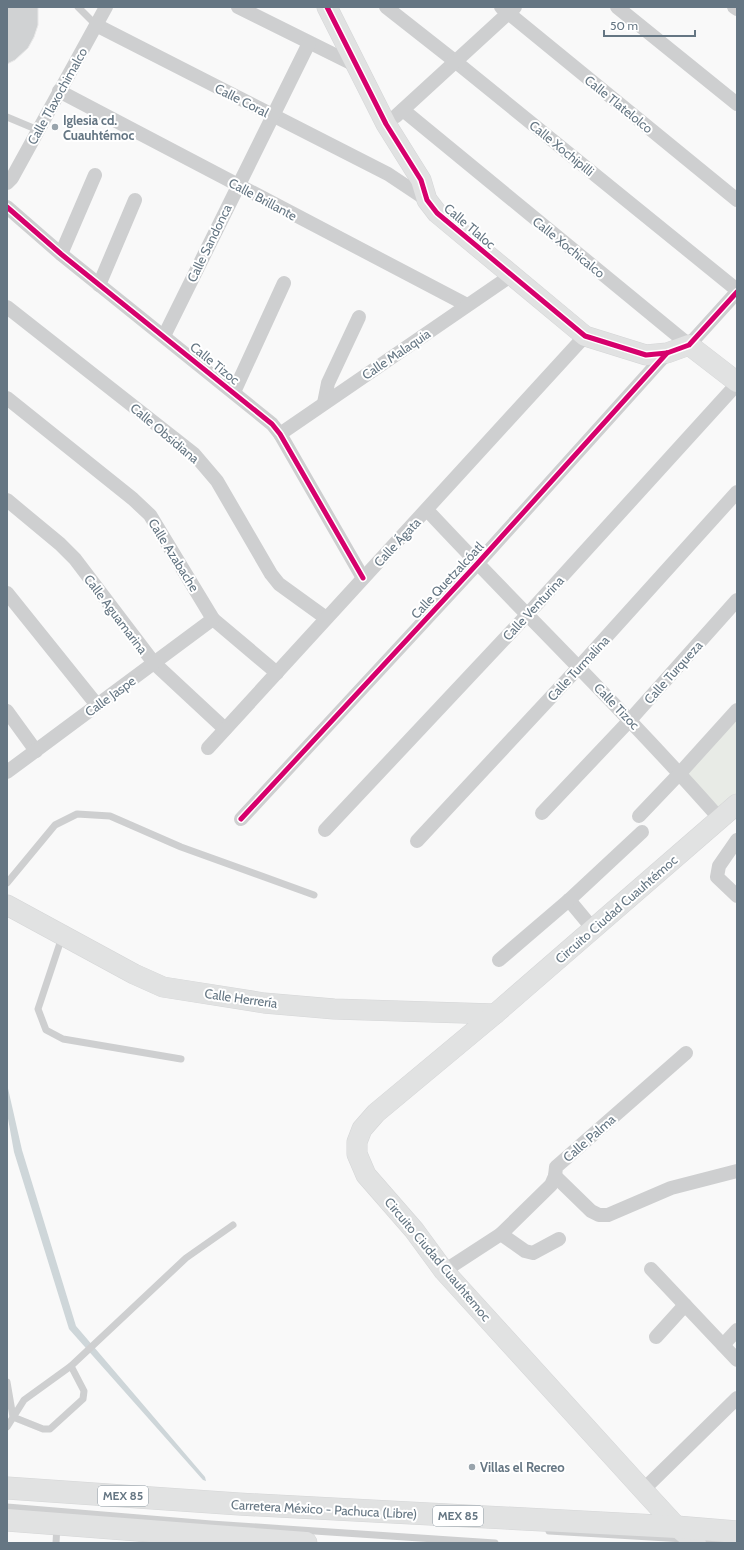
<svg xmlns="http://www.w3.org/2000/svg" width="744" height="1550" font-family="Cabin,sans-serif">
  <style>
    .green { fill: #e8ebe6 }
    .water { fill: #ced6d9 }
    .building { fill: #d0d2d3; stroke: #e8e8e8 }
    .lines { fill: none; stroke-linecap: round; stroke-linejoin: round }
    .secondary-casing { stroke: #d5d6d7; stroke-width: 21 }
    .primary-casing { stroke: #d5d6d7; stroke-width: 23 }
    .lane { stroke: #cecfd0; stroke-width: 7 }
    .street { stroke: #cecfd0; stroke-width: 14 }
    .secondary { stroke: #e1e2e2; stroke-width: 20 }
    .primary { stroke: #e1e2e2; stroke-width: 22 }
    .cycleway-casing { stroke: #fff; stroke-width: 8 }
    .cycleway { stroke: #d6006c; stroke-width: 5 }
    .poi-dot { fill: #99a4ac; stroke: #fff; stroke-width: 1.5 }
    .labels { text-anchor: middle; stroke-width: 4; stroke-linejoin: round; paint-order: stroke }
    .shield { fill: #fff; stroke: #939fa8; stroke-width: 1 }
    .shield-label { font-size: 12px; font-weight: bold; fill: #657683 }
    .street-label { font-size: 13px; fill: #657683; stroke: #fff }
    .poi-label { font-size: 13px; font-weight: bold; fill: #657683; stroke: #fff; text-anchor: start }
  </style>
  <rect width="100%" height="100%" fill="#f9f9f9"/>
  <path class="green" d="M730 714 737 721V800L720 815 679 772Z"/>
  <path class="water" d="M7 1084 22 1150 76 1326 205 1477 206 1481 203 1480 69 1329 14 1152 7 1113Z"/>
  <path class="building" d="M7 7H38V25L34 37 28 48 15 60 7 64Z"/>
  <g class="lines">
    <g class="secondary-casing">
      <g id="secondary">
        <path d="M327 7 386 124 421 180 427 200 437 213 585 336 646 355 667 353 689 345 737 382"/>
        <path d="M7 905 134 974 163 987 264 1003 334 1009 495 1014"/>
        <path d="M696 1543 677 1527 643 1490 444 1271 414 1230 366 1175 357 1154V1142L362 1129 376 1113 495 1014 737 804"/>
      </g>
    </g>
    <g class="primary-casing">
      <g id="primary">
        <path d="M7 1488 239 1504 677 1527 737 1532"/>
        <path d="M7 1520 306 1543"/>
      </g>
    </g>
    <g class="lane">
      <path d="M78 7 96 25"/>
      <path d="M7 117 38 130"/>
      <path d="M7 883 55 825 77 814 110 816 181 847 314 895"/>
      <path d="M62 937 38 1009 46 1030 63 1039 181 1059"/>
      <path d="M7 1382 13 1417 43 1429H50L83 1399 84 1391 71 1366"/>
      <path d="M7 1427 24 1400 71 1366 186 1258 233 1225"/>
      <path d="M7 1507 211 1524 495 1543"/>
      <path d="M549 1531 684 1539"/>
      <path d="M701 1540 734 1543"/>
      <path d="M56 1543 57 1525"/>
    </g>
    <g class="street">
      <path d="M238 7 357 66"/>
      <path d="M386 7 456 62 737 290"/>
      <path d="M501 7 737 200"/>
      <path d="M617 7 737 104"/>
      <path d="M734 7 737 9"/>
      <path d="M96 25 388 174 427 200"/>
      <path d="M59 91 467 305"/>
      <path d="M403 110 689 345 737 292"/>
      <path d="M396 116 515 7"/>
      <path d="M7 183 12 178 106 7"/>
      <path d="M7 207 61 254 272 424 280 434 363 578"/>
      <path d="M61 254 95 175"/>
      <path d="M99 285 135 200"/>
      <path d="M7 307 194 454 217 481 271 574 279 584 326 618"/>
      <path d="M164 336 309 43"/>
      <path d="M234 392 284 283"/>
      <path d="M7 398 133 499 150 515 213 619 277 673"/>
      <path d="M324 403 328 383 359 317"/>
      <path d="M280 434 512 275"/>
      <path d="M7 500 60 544 75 559 154 663 225 729"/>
      <path d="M427 510C524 614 626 712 720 819"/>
      <path d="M7 593 97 705"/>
      <path d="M7 711 36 751"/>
      <path d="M208 748 585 336"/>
      <path d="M7 772 213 619"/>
      <path d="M542 813 630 720 737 600"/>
      <path d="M639 816 680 773 737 710"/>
      <path d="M241 819 477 564 667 353"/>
      <path d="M325 830 527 615 737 384"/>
      <path d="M737 840 719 866 717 877 737 896"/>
      <path d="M417 841 579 667 737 492"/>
      <path d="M569 900 593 929"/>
      <path d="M499 960 569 900 642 832"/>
      <path d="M555 1176 591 1211 599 1215H608L671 1188 737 1171"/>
      <path d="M501 1234 525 1251 533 1253 559 1239"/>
      <path d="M651 1269 737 1360"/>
      <path d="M444 1271 501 1234 551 1185 555 1176 556 1167 686 1053"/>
      <path d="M656 1337 685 1305"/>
      <path d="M723 1345 737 1330"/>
      <path d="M643 1490 737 1398"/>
    </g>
    <use href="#secondary" class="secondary"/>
    <use href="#primary" class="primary"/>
    <g class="cycleway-casing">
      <g id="cycleway">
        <path d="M327 7 386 124 421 180 427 200 437 213 585 336 646 355 667 353 689 345 737 292"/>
        <path d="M7 207 61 254 272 424 280 434 363 578"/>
        <path d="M241 819 477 564 667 353"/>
      </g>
    </g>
    <use href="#cycleway" class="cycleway"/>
  </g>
  <g class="poi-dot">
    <circle cx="55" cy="127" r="4"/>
    <circle cx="472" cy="1467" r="4"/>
  </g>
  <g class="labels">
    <g class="shield">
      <rect x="98" y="1486" width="50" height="20" rx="3"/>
      <rect x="433" y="1506" width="50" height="20" rx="3"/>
    </g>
    <g class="shield-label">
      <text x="123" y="1500">MEX 85</text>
      <text x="458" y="1520">MEX 85</text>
    </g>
    <g class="street-label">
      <text transform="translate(57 96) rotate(-61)" y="5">Calle Tlaxochimalco</text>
      <text transform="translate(242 100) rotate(27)" y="5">Calle Coral</text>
      <text transform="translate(619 104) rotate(39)" y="5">Calle Tlatelolco</text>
      <text transform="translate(562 148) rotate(39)" y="5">Calle Xochipilli</text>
      <text transform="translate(263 199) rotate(28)" y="5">Calle Brillante</text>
      <text transform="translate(470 226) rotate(40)" y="5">Calle Tlaloc</text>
      <text transform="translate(209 243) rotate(-64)" y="5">Calle Sandonca</text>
      <text transform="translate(569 247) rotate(39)" y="5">Calle Xochicalco</text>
      <text transform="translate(396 354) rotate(-34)" y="5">Calle Malaquia</text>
      <text transform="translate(215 363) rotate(39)" y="5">Calle Tizoc</text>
      <text transform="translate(165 433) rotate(40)" y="5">Calle Obsidiana</text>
      <text transform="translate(397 542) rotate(-47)" y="5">Calle Ágata</text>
      <text transform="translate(174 555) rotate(58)" y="5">Calle Azabache</text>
      <text transform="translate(447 580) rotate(-47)" y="5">Calle Quetzalcóatl</text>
      <text transform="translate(533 608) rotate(-47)" y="5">Calle Venturina</text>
      <text transform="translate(116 614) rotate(53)" y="5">Calle Aguamarina</text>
      <text transform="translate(578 668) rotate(-47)" y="5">Calle Turmalina</text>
      <text transform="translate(673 672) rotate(-48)" y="5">Calle Turqueza</text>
      <text transform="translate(110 696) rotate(-36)" y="5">Calle Jaspe</text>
      <text transform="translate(617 706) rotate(46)" y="5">Calle Tizoc</text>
      <text transform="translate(616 909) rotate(-41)" y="5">Circuito Ciudad Cuauhtémoc</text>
      <text transform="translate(241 998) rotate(8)" y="5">Calle Herrería</text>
      <text transform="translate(589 1138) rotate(-41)" y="5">Calle Palma</text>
      <text transform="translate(438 1259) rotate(50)" y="5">Circuito Ciudad Cuauhtemoc</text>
      <text transform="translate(324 1509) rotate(3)" y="5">Carretera México - Pachuca (Libre)</text>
    </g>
    <g class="poi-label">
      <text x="63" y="125">Iglesia cd.<tspan x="63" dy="15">Cuauhtémoc</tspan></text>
      <text x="480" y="1472">Villas el Recreo</text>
    </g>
  </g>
  <rect width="744" height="1550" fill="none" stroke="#657683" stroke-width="16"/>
  <path d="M604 30v6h91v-6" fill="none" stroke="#657683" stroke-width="2"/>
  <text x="610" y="30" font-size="12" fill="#657683" stroke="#ffffff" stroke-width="3" paint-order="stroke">50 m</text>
</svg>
